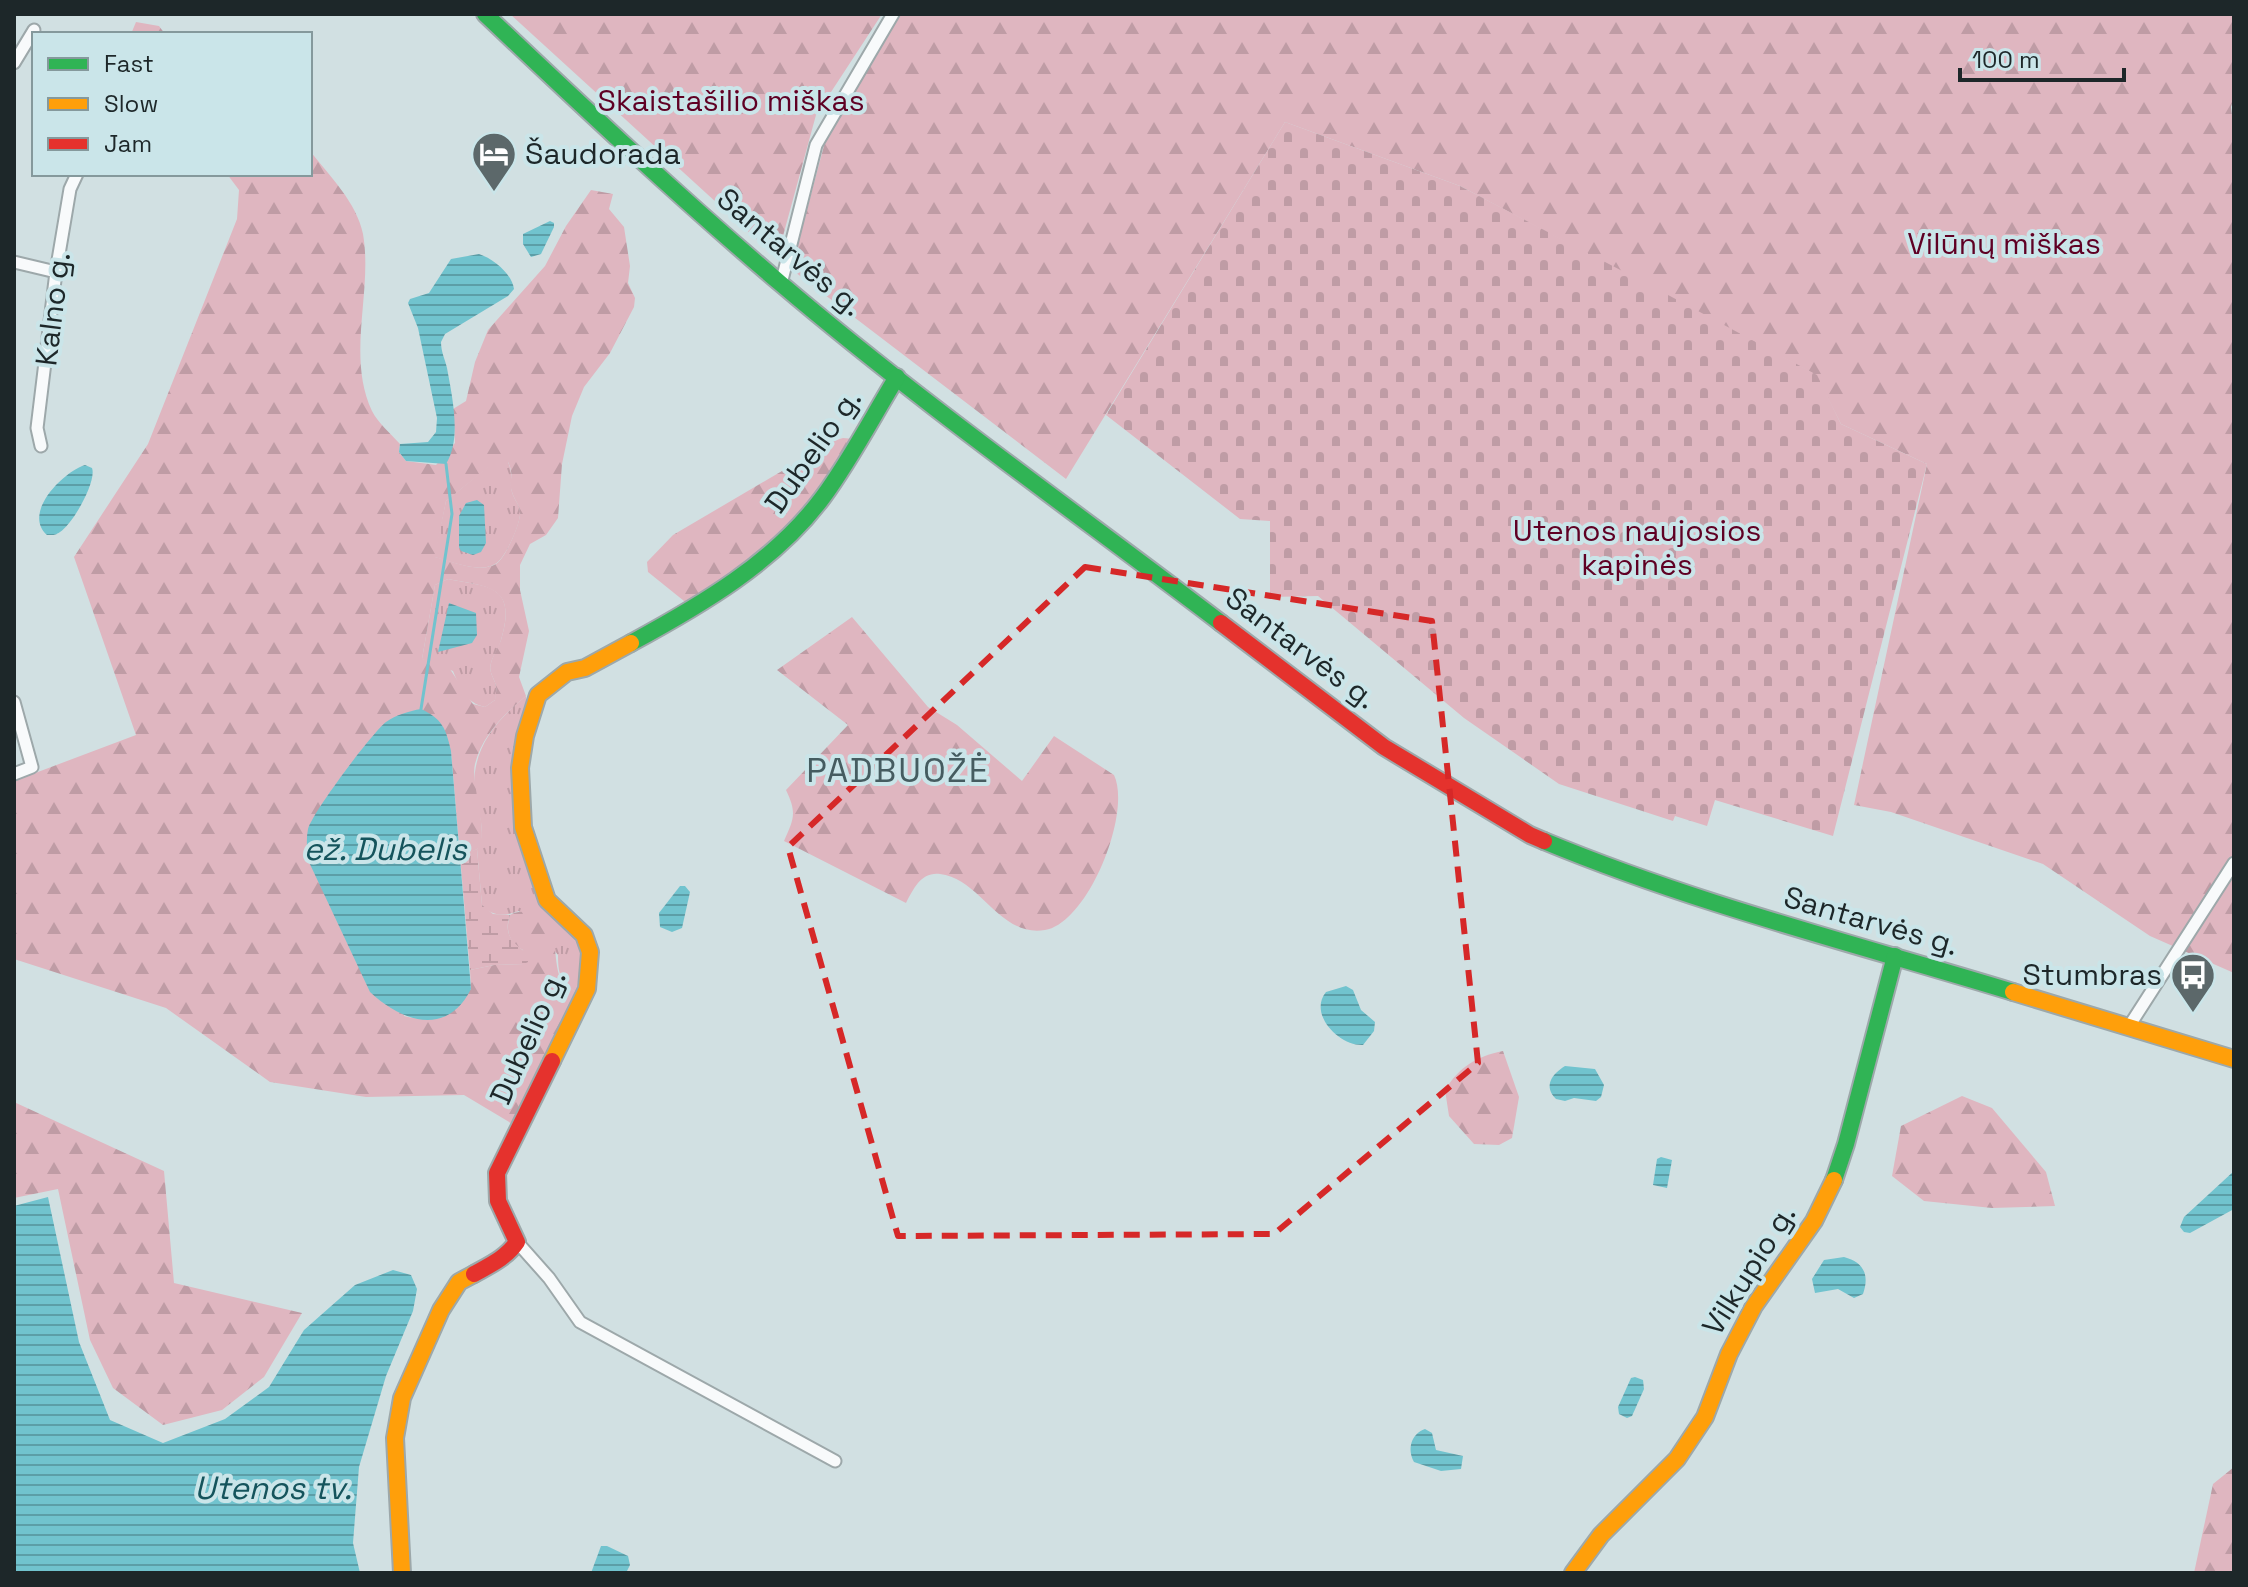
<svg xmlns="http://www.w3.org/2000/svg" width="2248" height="1587" font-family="'Space Grotesk',sans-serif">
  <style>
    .grass { fill: url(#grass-tufts) }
    .forest { fill: url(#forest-firs); fill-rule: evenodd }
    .wetland { fill: url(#wetland-marsh) }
    .cemetery { fill: url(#cemetery-stones) }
    .water { fill: url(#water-rules) }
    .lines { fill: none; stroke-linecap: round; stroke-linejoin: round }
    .stream { stroke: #71c3ce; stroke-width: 3 }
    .street-casing { stroke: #9da8aa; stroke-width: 15 }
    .fast-casing { stroke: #9da8aa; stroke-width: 20 }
    .slow-casing { stroke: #9da8aa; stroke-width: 20 }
    .jam-casing { stroke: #9da8aa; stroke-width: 20 }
    .street { stroke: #f8fafb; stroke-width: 11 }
    .fast { stroke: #30b455; stroke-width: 16 }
    .slow { stroke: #ff9f0a; stroke-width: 16 }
    .jam { stroke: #e5322d; stroke-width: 16 }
    .marked { fill: none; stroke: #d62828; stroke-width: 6; stroke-dasharray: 16 10; stroke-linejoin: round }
    .labels { text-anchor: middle; stroke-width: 8; stroke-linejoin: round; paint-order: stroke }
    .park-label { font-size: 30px; fill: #5f0024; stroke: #cae5e9 }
    .poi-label { font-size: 30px; fill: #1d2729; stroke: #cae5e9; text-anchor: start }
    .street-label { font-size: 30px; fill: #1d2729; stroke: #cae5e9 }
    .water-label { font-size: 32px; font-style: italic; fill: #15545c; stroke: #cae5e9 }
    .quarter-label { font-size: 34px; letter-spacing: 2px; fill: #455c60; stroke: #cae5e9 }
  </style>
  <defs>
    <pattern id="grass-tufts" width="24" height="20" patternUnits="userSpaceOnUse" patternTransform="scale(2)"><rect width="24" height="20" fill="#dfb6c0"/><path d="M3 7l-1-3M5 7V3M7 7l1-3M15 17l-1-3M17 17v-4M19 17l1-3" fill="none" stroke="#bf9ca5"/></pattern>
    <pattern id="forest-firs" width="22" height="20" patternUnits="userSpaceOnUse" patternTransform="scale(2)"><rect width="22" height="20" fill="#dfb6c0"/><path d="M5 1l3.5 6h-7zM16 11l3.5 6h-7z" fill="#bf9ca5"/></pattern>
    <pattern id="wetland-marsh" width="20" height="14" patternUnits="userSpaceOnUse" patternTransform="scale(2)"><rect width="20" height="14" fill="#dfb6c0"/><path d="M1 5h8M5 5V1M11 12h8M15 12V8" fill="none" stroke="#bf9ca5"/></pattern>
    <pattern id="cemetery-stones" width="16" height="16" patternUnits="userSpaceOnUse" patternTransform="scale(2)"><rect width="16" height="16" fill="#dfb6c0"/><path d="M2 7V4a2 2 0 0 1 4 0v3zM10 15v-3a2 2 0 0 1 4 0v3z" fill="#bf9ca5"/></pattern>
    <pattern id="water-rules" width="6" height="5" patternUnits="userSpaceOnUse" patternTransform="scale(2)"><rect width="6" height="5" fill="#71c3ce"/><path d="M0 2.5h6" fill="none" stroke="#5c9ea7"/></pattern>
  </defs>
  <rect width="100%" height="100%" fill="#d1e0e2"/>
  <g class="grass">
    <path d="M495 461 508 462C514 476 509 481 512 492 514 500 521 506 520 515 519 527 505 559 495 564 479 574 451 561 434 557L446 501Z"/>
    <path d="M448 579C490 587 517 585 501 640 499 648 493 655 491 663 488 673 495 678 496 687 497 691 496 695 495 700L485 707C466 703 460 688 453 671L422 659 435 585Z"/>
    <path d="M526 696 527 714 519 755 536 885 583 944 580 996C562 981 558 979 558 955L519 911C506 916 491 917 482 905L477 849C488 831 477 812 475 793 470 751 495 721 526 696Z"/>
  </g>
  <g class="forest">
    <path d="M510 14H882L816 115 777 258Z"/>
    <path d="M900 14H2234V97L2231 107 2234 132V973L2150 936 2043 864 1891 812 1854 805 1927 464 1841 424 1816 375 1460 186 1285 122 1066 479 791 269 825 142Z"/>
    <path d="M136 22 159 26 165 34H131Z"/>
    <path d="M310 151C329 175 357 203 363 234 373 292 346 355 372 411 378 423 391 434 400 444L399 452 406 461 436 465 455 443 453 409 466 401 475 362 488 330 545 266 566 226 591 190 613 194 609 209 624 227 630 266 628 283 635 298 634 307 610 353 584 387 572 416 562 464 558 518 546 535 530 544 520 565V590L529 631 519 677 526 696C504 714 482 736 475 764 470 784 491 837 477 849 473 852 465 854 460 856L451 751 404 1016C439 1025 447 1011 471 989L470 970 494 965 524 964 523 950C509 942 505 931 510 915 519 910 526 911 535 916 562 930 551 957 561 980L580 996 514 1125 464 1095 366 1097 270 1082 166 1008 14 959V781L136 735 74 557 148 444 237 219 239 190 227 174H310ZM495 462H508C515 476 508 481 512 492 514 500 521 506 520 515 519 526 505 559 496 564 479 574 452 561 435 557L446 501ZM448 579C490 587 517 586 501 640 498 648 493 655 491 663 488 673 495 678 496 687 497 691 495 695 495 700L485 707 473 704 446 663 422 659 435 585Z"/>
    <path d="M843 438 855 439 818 496 777 542 689 605 648 572 647 562 673 535 833 441Z"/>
    <path d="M852 617 928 707 957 725 1022 781 1054 736 1114 775C1132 813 1088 923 1045 930 1000 938 980 878 940 874 921 872 914 888 906 903L784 841C794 819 797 813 786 790L848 725 777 670Z"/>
    <path d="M1503 1051 1519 1097 1512 1138 1499 1145 1474 1144 1449 1116 1445 1090C1459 1067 1477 1056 1503 1051Z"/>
    <path d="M1962 1096 1992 1108 2046 1172 2055 1206 1992 1208 1924 1201 1892 1176 1901 1126Z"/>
    <path d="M14 1102 164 1171 174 1283 302 1313 264 1377 222 1410 163 1425 113 1388 90 1340 58 1189 14 1198Z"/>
    <path d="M2234 1467V1572L2194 1573 2213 1484Z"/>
  </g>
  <path class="wetland" d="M477 849 482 905 493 914 510 915C503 935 513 943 528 954V962L524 964 494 965 470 970 460 856Z"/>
  <path class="cemetery" d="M1285 122 1460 186 1670 296 1817 375 1841 424 1927 464 1833 836 1715 800 1707 826 1675 816 1673 821 1559 784 1464 718 1318 596 1270 597V521L1240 519 1106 415Z"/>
  <g class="water">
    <path d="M550 221 554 223V227L541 254 531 257 523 244V234Z"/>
    <path d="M479 254C494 259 512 274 514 289L508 296 445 334 441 342C441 352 445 359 447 368 452 396 462 439 446 464L406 461 399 452 400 444 428 442 436 432 437 418 418 328 408 303 410 299 429 293 451 259Z"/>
    <path d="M85 465 92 468C97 481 73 524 60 532 54 536 53 535 47 535 22 513 63 472 85 465Z"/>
    <path d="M477 500 484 505 486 543 481 552 473 555 461 551 459 547V516L466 503Z"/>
    <path d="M449 603 476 613 477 635 472 643 438 652Z"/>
    <path d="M421 709C442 719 446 728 451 751L471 989C447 1037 402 1022 370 992L308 860C307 849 306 839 308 829 313 812 371 734 386 722 396 715 409 711 421 709Z"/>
    <path d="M680 886H685L690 892 682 928 672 932 660 927 659 913Z"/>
    <path d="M1346 986 1353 990 1361 1010 1375 1022 1374 1031 1363 1045C1339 1046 1308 1014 1326 992Z"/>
    <path d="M1565 1066 1595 1069 1604 1085 1601 1097 1596 1101 1574 1098 1565 1101 1556 1099C1543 1086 1552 1074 1565 1066Z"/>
    <path d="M1661 1157 1672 1160 1667 1188 1653 1185 1657 1159Z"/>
    <path d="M2234 1171V1209L2190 1233 2184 1232 2180 1227 2184 1217Z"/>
    <path d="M48 1197 79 1342 110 1420 163 1443 225 1419 269 1387 304 1330 355 1285 393 1270 411 1275 417 1289 413 1311 386 1376 359 1467 353 1543 360 1573H14V1206Z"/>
    <path d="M1844 1257C1863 1262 1870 1274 1863 1294L1854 1298 1838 1289 1815 1293 1812 1279 1824 1260Z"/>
    <path d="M1635 1377 1643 1380 1644 1389 1632 1416 1627 1418 1619 1414 1618 1407 1631 1378Z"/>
    <path d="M1425 1429 1432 1433 1436 1450 1463 1456 1461 1469 1441 1471 1414 1462C1407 1449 1411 1434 1425 1429Z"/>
    <path d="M601 1546H607L628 1556 630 1565 626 1573H591Z"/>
  </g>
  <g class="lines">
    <path class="stream" d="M421 709 452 514 446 464"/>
    <g class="street-casing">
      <g id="street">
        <path d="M14 63 34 30"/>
        <path d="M14 262 56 272"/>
        <path d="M781 284 816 145 893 14"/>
        <path d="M41 446 37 428 56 272 70 189 77 174"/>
        <path d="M14 702 32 767 14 774"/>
        <path d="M2128 1028 2234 863"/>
        <path d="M517 1242 549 1278 580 1322 835 1461"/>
      </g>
    </g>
    <g class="fast-casing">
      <g id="fast">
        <path d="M485 14C582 106 679 197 780 283 921 403 1074 511 1221 623"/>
        <path d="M631 643C701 605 775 562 823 497 851 459 873 416 897 377"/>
        <path d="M1544 841C1696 904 1856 944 2013 992"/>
        <path d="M1834 1180 1846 1144 1895 956"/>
      </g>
    </g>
    <g class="slow-casing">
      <g id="slow">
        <path d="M2013 992 2234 1059"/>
        <path d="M552 1061 587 989 590 952 584 935 547 900 523 827 520 768 525 736 538 695 567 672 585 668 631 643"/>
        <path d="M402 1573 395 1438 402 1398 441 1310 459 1282 474 1274"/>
        <path d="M1573 1573 1601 1535 1677 1459 1705 1417 1729 1354 1754 1306 1814 1221 1834 1180"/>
      </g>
    </g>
    <g class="jam-casing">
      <g id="jam">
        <path d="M1221 623 1384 747 1530 835 1544 841"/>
        <path d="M474 1274C490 1265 506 1258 517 1242L498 1201 497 1173 552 1061"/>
      </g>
    </g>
    <use href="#street" class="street"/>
    <use href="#fast" class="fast"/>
    <use href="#slow" class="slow"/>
    <use href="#jam" class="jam"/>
  </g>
  <path class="marked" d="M1085 567 1432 621 1478 1063 1274 1234 898 1236 788 847Z"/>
  <defs>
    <g id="hotel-pin" transform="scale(2.3)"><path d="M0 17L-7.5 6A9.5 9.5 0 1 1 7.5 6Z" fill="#5c686a" stroke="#cae5e9"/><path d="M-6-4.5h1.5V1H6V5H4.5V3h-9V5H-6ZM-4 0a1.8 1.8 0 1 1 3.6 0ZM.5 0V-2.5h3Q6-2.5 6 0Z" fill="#fff"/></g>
    <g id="bus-pin" transform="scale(2.3)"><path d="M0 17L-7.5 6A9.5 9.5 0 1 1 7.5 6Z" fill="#5c686a" stroke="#cae5e9"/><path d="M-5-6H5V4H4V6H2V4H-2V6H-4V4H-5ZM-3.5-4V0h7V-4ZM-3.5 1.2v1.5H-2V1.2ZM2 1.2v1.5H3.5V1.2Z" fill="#fff"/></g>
  </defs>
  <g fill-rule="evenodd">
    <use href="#hotel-pin" x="494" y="154"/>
    <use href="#bus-pin" x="2193" y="975"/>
  </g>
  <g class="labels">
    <g class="park-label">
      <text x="731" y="111">Skaistašilio miškas</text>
      <text x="2004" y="254">Vilūnų miškas</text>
      <text x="1637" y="541">Utenos naujosios<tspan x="1637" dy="34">kapinės</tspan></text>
    </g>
    <g class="poi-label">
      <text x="525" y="164">Šaudorada</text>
      <text x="2162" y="985" text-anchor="end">Stumbras</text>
    </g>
    <g class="street-label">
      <text transform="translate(790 252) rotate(40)" y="10">Santarvės g.</text>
      <text transform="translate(53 309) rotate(-83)" y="10">Kalno g.</text>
      <text transform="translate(813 451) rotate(-55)" y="10">Dubelio g.</text>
      <text transform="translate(1301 648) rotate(37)" y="10">Santarvės g.</text>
      <text transform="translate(1871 921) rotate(16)" y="10">Santarvės g.</text>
      <text transform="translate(528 1037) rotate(-66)" y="10">Dubelio g.</text>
      <text transform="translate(1749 1270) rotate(-58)" y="10">Vilkupio g.</text>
    </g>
    <g class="water-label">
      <text x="385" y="860">ež. Dubelis</text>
      <text x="273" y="1499">Utenos tv.</text>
    </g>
    <g class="quarter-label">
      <text x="898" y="782">PADBUOŽĖ</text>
    </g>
  </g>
  <rect width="2248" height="1587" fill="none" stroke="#1d2729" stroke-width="32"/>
  <rect x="32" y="32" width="280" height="144" fill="#cae5e9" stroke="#85999c" stroke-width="2"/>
  <rect x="48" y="58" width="40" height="12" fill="#30b455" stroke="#85999c" stroke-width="2"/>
  <text x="104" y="72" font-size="24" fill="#1d2729">Fast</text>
  <rect x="48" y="98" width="40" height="12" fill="#ff9f0a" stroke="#85999c" stroke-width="2"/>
  <text x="104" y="112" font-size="24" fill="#1d2729">Slow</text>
  <rect x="48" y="138" width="40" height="12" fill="#e5322d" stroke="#85999c" stroke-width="2"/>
  <text x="104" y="152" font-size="24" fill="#1d2729">Jam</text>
  <path d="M1960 68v12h164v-12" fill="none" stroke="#1d2729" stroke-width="4"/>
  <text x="1972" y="68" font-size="24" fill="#1d2729" stroke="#cae5e9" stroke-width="6" paint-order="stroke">100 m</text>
</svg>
